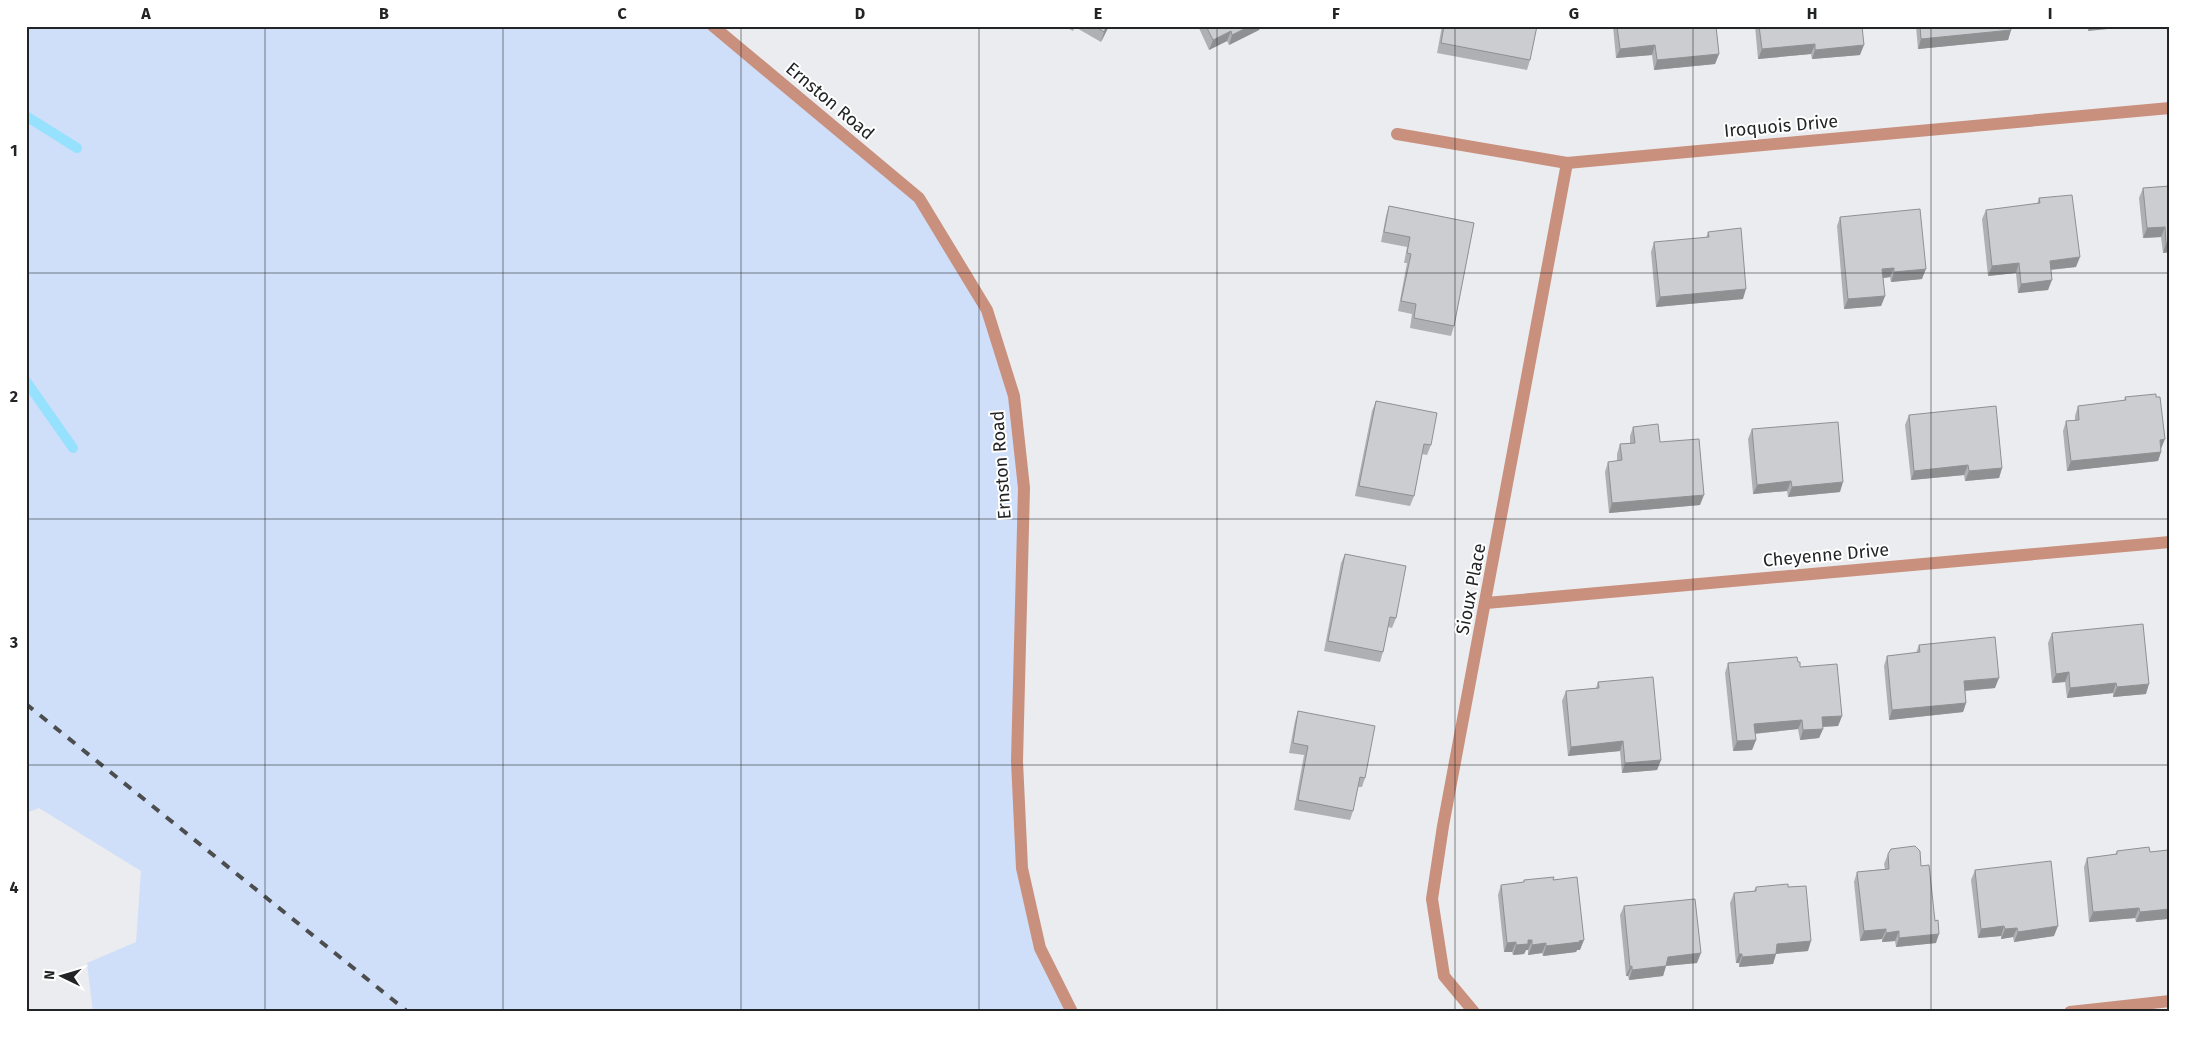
<svg xmlns="http://www.w3.org/2000/svg" width="2196" height="1038" font-family="'Fira Sans',sans-serif">
  <style>
    .green { fill: #cfdef9 }
    .lines { fill: none; stroke-linecap: round; stroke-linejoin: round }
    .stream { stroke: #95e1fe; stroke-width: 10 }
    .minor { stroke: #c9907e; stroke-width: 12 }
    .tertiary { stroke: #c9907e; stroke-width: 12 }
    .rail { stroke: #4c4d4e; stroke-width: 4; stroke-dasharray: 9 9; stroke-linecap: butt }
    .wall { fill: #afb0b3 }
    .shaded-wall { fill: #8e9092 }
    .building { fill: #cbcdd0; stroke: #8e9092 }
    .grid { fill: none; stroke: #232425; stroke-width: 1; stroke-opacity: 0.55 }
    .labels { text-anchor: middle; stroke-width: 4; stroke-linejoin: round; paint-order: stroke }
    .street-label { font-size: 18px; fill: #232425; stroke: #fff }
    .neatline { fill: none; stroke: #232425; stroke-width: 2 }
    .grid-label { font-size: 16px; text-anchor: middle; font-weight: bold; fill: #232425 }
  </style>
  <rect width="100%" height="100%" fill="#ebecef"/>
  <path class="green" d="M26 26H713L919 198 987 310 1014 396 1024 488 1022 868 1040 948 1072 1012H93L87 963 136 942 141 871 39 808 26 813Z"/>
  <g class="lines">
    <g class="stream">
      <path d="M26 116 77 148"/>
      <path d="M26 381 73 448"/>
    </g>
    <g class="minor">
      <path d="M1397 134 1567 163 2170 108"/>
      <path d="M1486 603 2170 542"/>
      <path d="M1474 1012 1444 976 1432 899 1443 826 1567 163"/>
      <path d="M2070 1012 2170 1001"/>
    </g>
    <path class="tertiary" d="M713 26 919 198 987 310 1014 396 1024 488 1017 761 1022 868 1040 948 1072 1012"/>
    <path class="rail" d="M26 704 408 1012"/>
  </g>
  <g class="wall">
    <path d="M1064 26H1109L1101 42 1075 27 1073 31Z"/>
    <path d="M1198 26H1261L1259 30 1229 45 1227 41 1209 50Z"/>
    <path d="M1442 26H1537L1530 60 1527 70 1437 53Z"/>
    <path d="M1613 26H1716L1719 54 1715 64 1654 70 1652 55 1616 58Z"/>
    <path d="M1755 26H1862L1860 55 1812 59 1811 54 1758 59Z"/>
    <path d="M1916 26H2011V30L2008 40 1918 49Z"/>
    <path d="M2170 186V252L2163 253 2161 237 2143 238 2139 198 2143 188Z"/>
    <path d="M2039 198 2076 267 2051 270 2048 290 2018 293 2016 273 1988 276 1982 219 1986 210 2037 204Z"/>
    <path d="M1389 206 1474 223 1454 326 1451 336 1410 328 1412 314 1398 311 1407 263H1404L1407 247 1381 242 1386 216Z"/>
    <path d="M1840 217 1922 279 1891 282 1890 277 1883 278 1885 296 1881 306 1844 309 1837 226Z"/>
    <path d="M1708 232 1743 299 1656 307 1651 252 1654 242 1706 238Z"/>
    <path d="M2125 397 2161 449V452L2158 461 2067 471 2063 431 2066 421 2075 420V416L2078 406 2124 401Z"/>
    <path d="M1376 401 1431 445 1427 455 1422 454 1414 496 1410 506 1355 496 1372 411Z"/>
    <path d="M1909 415 2002 468 1999 478 1965 481 1964 475 1911 480 1905 425Z"/>
    <path d="M1633 427 1660 442 1700 505 1609 513 1605 472 1608 462 1617 461V454L1620 444 1630 443V436Z"/>
    <path d="M1752 429 1840 492 1788 497 1787 491 1753 494 1748 439Z"/>
    <path d="M1345 554 1396 618 1392 628 1388 627 1383 652 1380 662 1324 651 1341 563Z"/>
    <path d="M2052 633 2146 694 2113 697V693L2067 698 2065 682 2052 683 2048 643Z"/>
    <path d="M1919 645 1995 688 1965 691 1966 703 1963 712 1889 720 1884 666 1887 656 1916 653Z"/>
    <path d="M1798 662 1800 667 1842 716 1838 726 1823 727V729L1819 738 1800 740 1798 729 1755 734 1756 740 1752 750 1733 751 1725 673 1728 663Z"/>
    <path d="M1598 682 1661 760 1657 770 1622 773 1620 751 1568 756 1562 701 1566 691 1596 688Z"/>
    <path d="M1298 711 1365 778 1362 787H1358L1353 811 1350 820 1294 810 1304 755 1289 753 1295 721Z"/>
    <path d="M2117 851 2150 852 2170 865V914H2169L2167 919 2136 922 2135 918 2089 922 2084 867 2087 858 2115 855Z"/>
    <path d="M1888 854 1921 866 1936 943 1896 947 1895 941 1882 942V939L1860 941 1854 882 1857 872 1885 869 1884 864Z"/>
    <path d="M1975 870 2054 936 2014 942 2013 937 2001 939V936L1978 938 1971 880Z"/>
    <path d="M1524 880H1553L1580 950H1577L1576 952 1543 956 1542 953 1528 955V950H1526L1524 954 1513 955 1512 952H1504L1498 895 1501 885 1523 883Z"/>
    <path d="M1756 887 1808 951 1776 954 1773 964 1739 967V963H1736L1730 903 1734 893 1754 891Z"/>
    <path d="M1624 906 1697 963 1666 966 1663 976 1629 980 1628 976H1626L1620 915Z"/>
  </g>
  <g class="shaded-wall">
    <path d="M1107 26H1109L1101 42 1104 32Z"/>
    <path d="M1250 26H1261L1259 30 1229 45 1232 35Z"/>
    <path d="M2089 26H2138L2088 31Z"/>
    <path d="M2011 30 2008 40 1918 49 1921 39Z"/>
    <path d="M1231 31 1227 41 1209 50 1213 40Z"/>
    <path d="M1815 44 1811 54 1758 59 1762 49Z"/>
    <path d="M1655 45 1652 55 1616 58 1620 49Z"/>
    <path d="M1864 45 1860 55 1812 59 1815 50Z"/>
    <path d="M1719 54 1715 64 1654 70 1657 60Z"/>
    <path d="M2165 227 2161 237 2143 238 2147 228Z"/>
    <path d="M2166 243H2170V252L2163 253Z"/>
    <path d="M2080 257 2076 267 2046 270 2050 261Z"/>
    <path d="M2019 263 2016 273 1988 276 1992 266Z"/>
    <path d="M1894 268 1890 277 1878 279 1882 269Z"/>
    <path d="M1926 269 1922 279 1891 282 1894 272Z"/>
    <path d="M2052 280 2048 290 2018 293 2021 284Z"/>
    <path d="M1746 289 1743 299 1656 307 1660 297Z"/>
    <path d="M1885 296 1881 306 1844 309 1848 299Z"/>
    <path d="M2165 439 2161 449 2160 440Z"/>
    <path d="M2161 452 2158 461 2067 471 2071 461Z"/>
    <path d="M1968 465 1964 475 1911 480 1914 471Z"/>
    <path d="M2002 468 1999 478 1965 481 1969 471Z"/>
    <path d="M1791 481 1787 491 1753 494 1757 485Z"/>
    <path d="M1843 482 1840 492 1788 497 1792 487Z"/>
    <path d="M1704 495 1700 505 1609 513 1612 503Z"/>
    <path d="M2069 672 2065 682 2052 683 2056 674Z"/>
    <path d="M1999 678 1995 688 1960 691 1964 681Z"/>
    <path d="M2116 683 2113 693 2067 698 2070 688Z"/>
    <path d="M2149 684 2146 694 2113 697 2117 687Z"/>
    <path d="M1966 703 1963 712 1889 720 1892 710Z"/>
    <path d="M1842 716 1838 726 1818 727 1822 717Z"/>
    <path d="M1802 720 1798 729 1750 734 1754 724Z"/>
    <path d="M1823 729 1819 738 1800 740 1803 730Z"/>
    <path d="M1756 740 1752 750 1733 751 1737 741Z"/>
    <path d="M1623 741 1620 751 1568 756 1571 747Z"/>
    <path d="M1661 760 1657 770 1622 773 1625 763Z"/>
    <path d="M2170 905V914H2169L2167 919 2136 922 2140 912Z"/>
    <path d="M2139 908 2135 918 2089 922 2093 912Z"/>
    <path d="M2004 926 2001 936 1978 938 1981 929Z"/>
    <path d="M2058 926 2054 936 2014 942 2018 932Z"/>
    <path d="M2017 928 2013 937 2001 939 2005 929Z"/>
    <path d="M1886 929 1882 939 1860 941 1864 931Z"/>
    <path d="M1899 931 1895 941 1882 942 1886 933Z"/>
    <path d="M1939 934 1936 943 1896 947 1899 938Z"/>
    <path d="M1528 940H1532L1528 950H1526L1524 954 1513 955 1516 945Z"/>
    <path d="M1584 940 1580 950H1577L1576 952 1543 956 1546 946Z"/>
    <path d="M1811 941 1808 951 1773 954 1777 944Z"/>
    <path d="M1516 942 1512 952H1504L1507 943Z"/>
    <path d="M1546 943 1542 953 1528 955 1532 945Z"/>
    <path d="M1701 953 1697 963 1664 966 1668 957Z"/>
    <path d="M1739 954H1742L1739 963H1736Z"/>
    <path d="M1776 954 1773 964 1739 967 1742 957Z"/>
    <path d="M1632 966 1628 976H1626L1630 967Z"/>
    <path d="M1666 966 1663 976 1629 980 1632 970Z"/>
  </g>
  <g class="building">
    <path d="M1095 26H1107L1104 32Z"/>
    <path d="M1206 26H1250L1232 35 1231 31 1213 40Z"/>
    <path d="M1444 26H1537L1530 60 1441 43Z"/>
    <path d="M1617 26H1716L1719 54 1657 60 1655 45 1620 49Z"/>
    <path d="M1759 26H1862L1864 45 1815 50V44L1762 49Z"/>
    <path d="M1920 26H2011V30L1921 39Z"/>
    <path d="M2170 186V243H2166L2165 227 2147 228 2143 188Z"/>
    <path d="M2072 195 2080 257 2050 261 2052 280 2021 284 2019 263 1992 266 1986 210 2040 203 2039 198Z"/>
    <path d="M1389 206 1474 223 1454 326 1414 318 1416 304 1401 301 1411 254 1407 253 1410 237 1384 232Z"/>
    <path d="M1920 209 1926 269 1894 272V268L1882 269 1885 296 1848 299 1840 217Z"/>
    <path d="M1741 228 1746 289 1660 297 1654 242 1709 237 1708 232Z"/>
    <path d="M2156 394V397H2160L2165 439 2160 440 2161 452 2071 461 2066 421 2079 420 2078 406 2126 400 2125 397Z"/>
    <path d="M1376 401 1437 413 1431 445 1424 444 1414 496 1359 486Z"/>
    <path d="M1996 406 2002 468 1969 471 1968 465 1914 471 1909 415Z"/>
    <path d="M1838 422 1843 482 1792 487 1791 481 1757 485 1752 429Z"/>
    <path d="M1658 424 1660 442 1699 439 1704 495 1612 503 1608 462 1622 460 1620 444 1635 443 1633 427Z"/>
    <path d="M1345 554 1406 566 1396 618 1390 617 1383 652 1328 641Z"/>
    <path d="M2143 624 2149 684 2117 687 2116 683 2070 688 2069 672 2056 674 2052 633Z"/>
    <path d="M1995 637 1999 678 1964 681 1966 703 1892 710 1887 656 1920 652 1919 645Z"/>
    <path d="M1797 657 1798 662H1800V667L1837 664 1842 716 1822 717 1823 729 1803 730 1802 720 1754 724 1756 740 1737 741 1728 663Z"/>
    <path d="M1653 677 1661 760 1625 763 1623 741 1571 747 1566 691 1599 688 1598 682Z"/>
    <path d="M1298 711 1375 726 1365 778 1360 777 1353 811 1298 800 1308 746 1293 743Z"/>
    <path d="M1915 846 1920 851 1921 866 1929 865 1935 921 1938 920 1939 934 1899 938V931L1886 933V929L1864 931 1857 872 1889 869 1888 854 1891 849Z"/>
    <path d="M2149 847 2150 852 2168 850 2170 865V909L2140 912 2139 908 2093 912 2087 858 2117 854V851Z"/>
    <path d="M2051 861 2058 926 2018 932 2017 928 2005 929 2004 926 1981 929 1975 870Z"/>
    <path d="M1554 877 1553 880 1577 877 1584 940 1579 941 1580 942 1546 946V943L1532 945V940H1528V944L1516 945V942L1507 943 1501 885 1524 882V880Z"/>
    <path d="M1788 884V887L1806 886 1811 941 1777 944 1776 954 1742 957V954H1739L1734 893 1756 891V887Z"/>
    <path d="M1695 899 1701 953 1668 957 1666 966 1632 970V966L1630 967 1624 906Z"/>
  </g>
  <path class="grid" d="M265 26V1012M503 26V1012M741 26V1012M979 26V1012M1217 26V1012M1455 26V1012M1693 26V1012M1931 26V1012M26 273H2170M26 519H2170M26 765H2170"/>
  <g class="labels">
    <g class="street-label">
      <text transform="translate(830 101) rotate(40)" y="6">Ernston Road</text>
      <text transform="translate(1781 126) rotate(-5)" y="6">Iroquois Drive</text>
      <text transform="translate(1001 465) rotate(-94)" y="6">Ernston Road</text>
      <text transform="translate(1826 555) rotate(-5)" y="6">Cheyenne Drive</text>
      <text transform="translate(1471 589) rotate(-79)" y="6">Sioux Place</text>
    </g>
  </g>
  <rect width="2196" height="1038" fill="none" stroke="#ffffff" stroke-width="55"/>
  <g transform="translate(62 976) rotate(275)" stroke="#ffffff" stroke-width="4" paint-order="stroke">
  <path d="M0-4L9 19L0 12L-9 19Z" fill="#232425"/>
  <text y="-8" font-size="14" font-weight="bold" text-anchor="middle" fill="#232425">N</text>
  </g>
  <rect x="28" y="28" width="2140" height="982" class="neatline"/>
  <g class="grid-label">
    <text x="146" y="19">A</text>
    <text x="384" y="19">B</text>
    <text x="622" y="19">C</text>
    <text x="860" y="19">D</text>
    <text x="1098" y="19">E</text>
    <text x="1336" y="19">F</text>
    <text x="1574" y="19">G</text>
    <text x="1812" y="19">H</text>
    <text x="2050" y="19">I</text>
    <text x="14" y="156">1</text>
    <text x="14" y="402">2</text>
    <text x="14" y="648">3</text>
    <text x="14" y="893">4</text>
  </g>
</svg>
